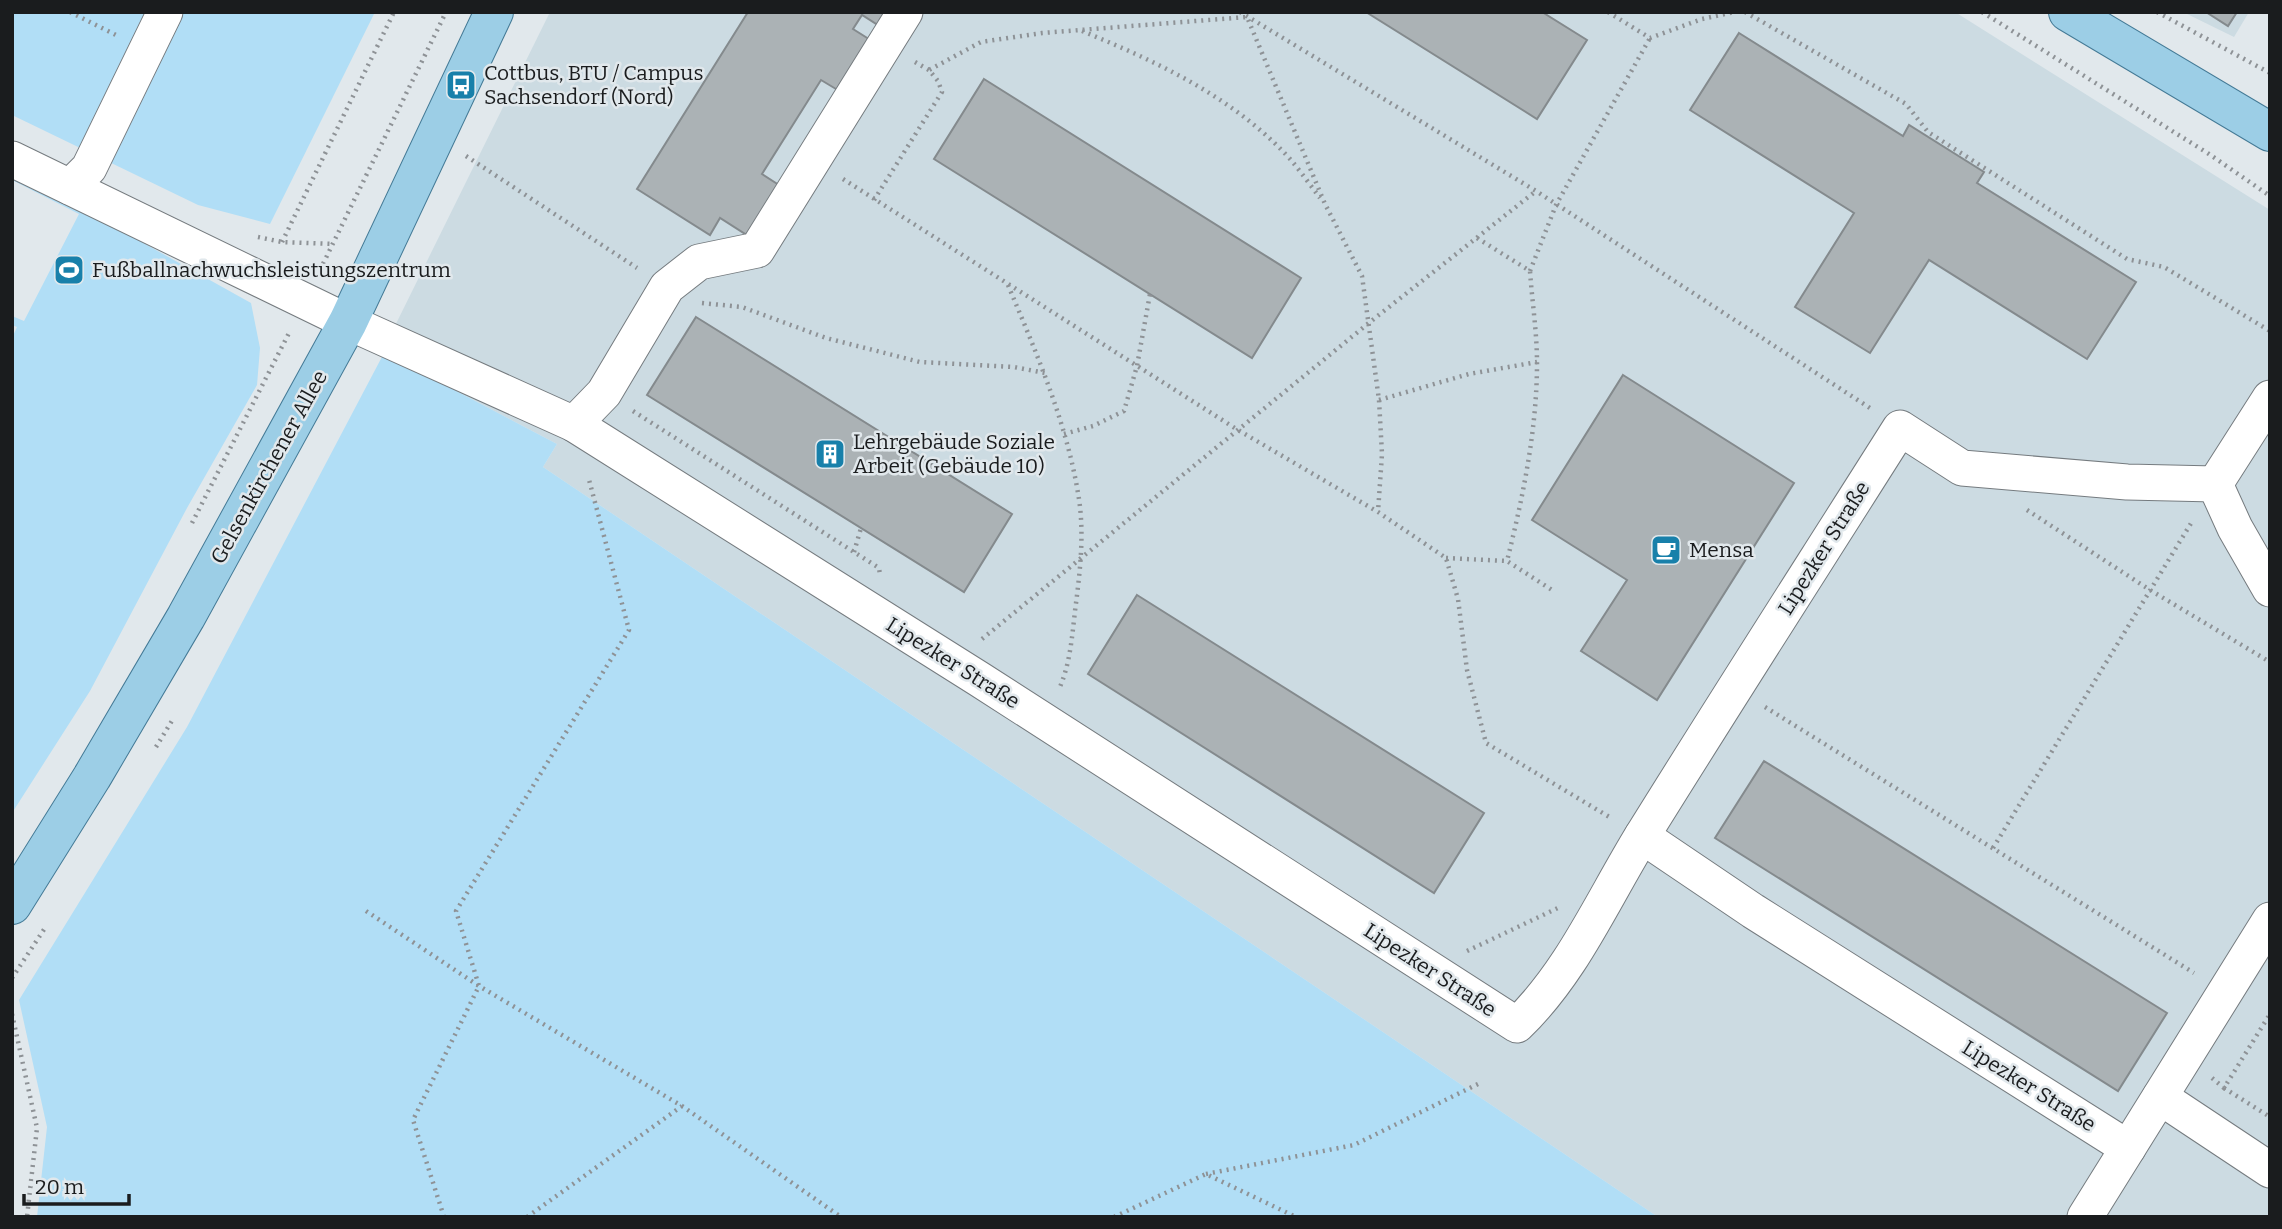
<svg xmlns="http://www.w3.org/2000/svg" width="2282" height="1229" font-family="Bitter,serif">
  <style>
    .built { fill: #ccdbe2 }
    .green { fill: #b1def6 }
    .building { fill: #abb2b5; stroke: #848a8d; stroke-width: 2 }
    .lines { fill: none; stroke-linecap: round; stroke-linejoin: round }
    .minor-casing { stroke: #757b7f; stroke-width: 37 }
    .major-casing { stroke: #447a96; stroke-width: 40 }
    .path { stroke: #8e9296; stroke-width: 4.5; stroke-dasharray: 2 5; stroke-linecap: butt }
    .minor { stroke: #fff; stroke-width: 35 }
    .major { stroke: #9ccee6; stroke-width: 38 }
    .labels { text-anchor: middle; stroke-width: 5; stroke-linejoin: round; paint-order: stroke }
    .poi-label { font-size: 21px; fill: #1a1c1e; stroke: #e1e8ec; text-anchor: start }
    .street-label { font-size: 21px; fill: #1a1c1e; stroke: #e1e8ec }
  </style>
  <rect width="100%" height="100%" fill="#e1e8ec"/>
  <g class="built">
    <path d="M550 12H1955L2270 210V1217H1658L543 467 557 444 384 353 388 340Z"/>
    <path d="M2183 12H2249L2234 37Z"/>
  </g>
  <g class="green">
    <path d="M12 12H375L270 224 198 205 12 115Z"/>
    <path d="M12 176 111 225 251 303 260 348 257 385 187 508 90 691 12 813V338L17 327 12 325V316L24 321 79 214 12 180Z"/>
    <path d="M384 353 557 444 543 467 1658 1217H37L47 1127 19 1000 187 727Z"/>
  </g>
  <g class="building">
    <path d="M748 12H890L881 27 862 15 853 29 872 41 841 92 821 80 762 174 782 187 750 237 720 218 710 235 637 189Z"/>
    <path d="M1366 12H1542L1587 40 1537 119Z"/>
    <path d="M2206 12H2237L2228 26Z"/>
    <path d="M1739 33 1903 136 1909 125 1984 172 1977 183 2136 282 2087 359 1929 260 1870 353 1795 307 1854 213 1690 110Z"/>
    <path d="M984 79 1301 278 1252 358 934 159Z"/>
    <path d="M696 317 1012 514 964 592 647 395Z"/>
    <path d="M1623 375 1794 483 1657 700 1581 651 1627 580 1532 520Z"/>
    <path d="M1137 595 1484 813 1434 893 1088 674Z"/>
    <path d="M1764 761 2167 1013 2118 1091 1715 838Z"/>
  </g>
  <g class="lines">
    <g class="minor-casing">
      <g id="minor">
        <path d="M12 159 348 322 574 424 979 679 1517 1025C1572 972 1602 901 1642 836 1727 699 1814 564 1900 428L1962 468 2127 482 2215 484"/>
        <path d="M70 187 89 168 165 12"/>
        <path d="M2270 398 2215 484 2235 528 2270 589"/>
        <path d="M574 424 604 393 667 287 699 262 757 250 905 12"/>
        <path d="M1642 836 1753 911 2128 1148"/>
        <path d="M2160 1097 2270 1170"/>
        <path d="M2085 1217 2270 920"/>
      </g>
    </g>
    <g class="major-casing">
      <g id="major">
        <path d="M2068 12 2270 132"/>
        <path d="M12 905 92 777 186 617 348 322 494 12"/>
      </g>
    </g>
    <g class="path">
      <path d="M70 12 116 35"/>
      <path d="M1240 12 1536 191 1870 408"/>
      <path d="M1608 12 1650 38 1702 19 1734 12"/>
      <path d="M1745 12 1906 104 1928 132 2127 259 2164 267 2270 331"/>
      <path d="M1982 12 2209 154 2270 196"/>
      <path d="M2157 12 2270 73"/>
      <path d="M1082 31C1158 62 1235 98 1291 160 1301 172 1311 186 1320 198"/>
      <path d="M915 62 929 70"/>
      <path d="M466 156 637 268"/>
      <path d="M843 179 1238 430 1378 512 1446 558 1458 599 1467 670 1486 743 1611 818"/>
      <path d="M874 200 942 92 938 81 929 70 981 42 1042 33 1247 17 1325 204 1362 276 1379 400 1382 454 1378 512"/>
      <path d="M258 237 282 242 333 244"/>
      <path d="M1477 238 1530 271C1532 301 1537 332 1537 363 1537 429 1523 497 1507 561L1552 590"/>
      <path d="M282 242 394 12"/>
      <path d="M320 270 446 12"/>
      <path d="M1530 271 1556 205 1650 38"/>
      <path d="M1008 285C1036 352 1066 421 1078 493 1085 532 1080 572 1075 611 1072 637 1070 665 1059 689"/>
      <path d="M702 303 742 307 826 338 920 362 1014 367 1045 373"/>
      <path d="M1379 400 1469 374 1537 362"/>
      <path d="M633 411 879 568 880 575"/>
      <path d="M1064 434 1093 426 1124 411 1137 366 1150 294"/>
      <path d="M2027 510 2150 590 2270 662"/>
      <path d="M192 523 290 331"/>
      <path d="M854 552 861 528"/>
      <path d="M1446 558 1507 561"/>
      <path d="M982 639 1370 322 1536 191"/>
      <path d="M1765 707 2194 973"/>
      <path d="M156 747 173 719"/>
      <path d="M1993 848 2193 520"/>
      <path d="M366 911 479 986 682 1106 841 1217"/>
      <path d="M1467 951 1560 907"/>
      <path d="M12 978 45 928"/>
      <path d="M12 1014 37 1128 27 1217"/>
      <path d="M2212 1078 2224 1088 2270 1014"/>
      <path d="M2224 1088 2270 1117"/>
      <path d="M1206 1174 1354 1145 1482 1082"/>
      <path d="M444 1217 413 1120 479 986 456 911 629 630 588 476"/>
      <path d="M527 1217 682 1106"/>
      <path d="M1114 1217 1206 1174 1296 1217"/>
    </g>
    <use href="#minor" class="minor"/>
    <use href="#major" class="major"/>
  </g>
  <defs>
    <g id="bus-square" transform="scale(1.575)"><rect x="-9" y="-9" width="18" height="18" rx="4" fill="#1880aa" stroke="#e1e8ec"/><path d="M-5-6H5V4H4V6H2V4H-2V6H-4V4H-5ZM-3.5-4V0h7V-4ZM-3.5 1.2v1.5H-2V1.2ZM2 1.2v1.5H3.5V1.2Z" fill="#fff"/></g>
    <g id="stadium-square" transform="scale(1.575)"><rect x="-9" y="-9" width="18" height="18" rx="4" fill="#1880aa" stroke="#e1e8ec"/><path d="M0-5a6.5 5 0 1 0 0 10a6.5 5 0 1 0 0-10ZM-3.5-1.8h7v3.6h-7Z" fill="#fff"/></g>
    <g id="building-square" transform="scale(1.575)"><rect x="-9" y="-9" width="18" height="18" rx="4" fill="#1880aa" stroke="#e1e8ec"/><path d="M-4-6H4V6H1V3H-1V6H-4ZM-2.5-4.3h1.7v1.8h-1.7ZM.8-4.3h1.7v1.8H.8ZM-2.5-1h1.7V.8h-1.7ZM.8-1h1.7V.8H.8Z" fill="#fff"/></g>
    <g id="cafe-square" transform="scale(1.575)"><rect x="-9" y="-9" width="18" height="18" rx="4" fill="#1880aa" stroke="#e1e8ec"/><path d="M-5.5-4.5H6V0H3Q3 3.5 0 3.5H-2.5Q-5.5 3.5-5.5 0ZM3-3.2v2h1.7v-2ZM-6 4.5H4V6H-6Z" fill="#fff"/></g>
  </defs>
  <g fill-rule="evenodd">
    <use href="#bus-square" x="461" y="85"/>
    <use href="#stadium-square" x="69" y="270"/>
    <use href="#building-square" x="830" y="454"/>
    <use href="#cafe-square" x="1666" y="550"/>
  </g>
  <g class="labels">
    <g class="poi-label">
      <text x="484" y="80">Cottbus, BTU / Campus<tspan x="484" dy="24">Sachsendorf (Nord)</tspan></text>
      <text x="92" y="277">Fußballnachwuchsleistungszentrum</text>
      <text x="853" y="449">Lehrgebäude Soziale<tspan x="853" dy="24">Arbeit (Gebäude 10)</tspan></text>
      <text x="1689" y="557">Mensa</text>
    </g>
    <g class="street-label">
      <text transform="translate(269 467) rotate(-61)" y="7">Gelsenkirchener Allee</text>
      <text transform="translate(1824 548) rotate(-58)" y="7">Lipezker Straße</text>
      <text transform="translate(953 663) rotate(32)" y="7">Lipezker Straße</text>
      <text transform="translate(1430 970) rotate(33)" y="7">Lipezker Straße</text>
      <text transform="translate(2029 1086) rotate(32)" y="7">Lipezker Straße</text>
    </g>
  </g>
  <rect width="2282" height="1229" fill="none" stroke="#1a1c1e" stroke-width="28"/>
  <path d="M24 1194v10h105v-10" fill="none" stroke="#1a1c1e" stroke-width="3.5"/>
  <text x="35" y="1194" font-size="21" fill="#1a1c1e" stroke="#e1e8ec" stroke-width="5" paint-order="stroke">20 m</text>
</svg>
